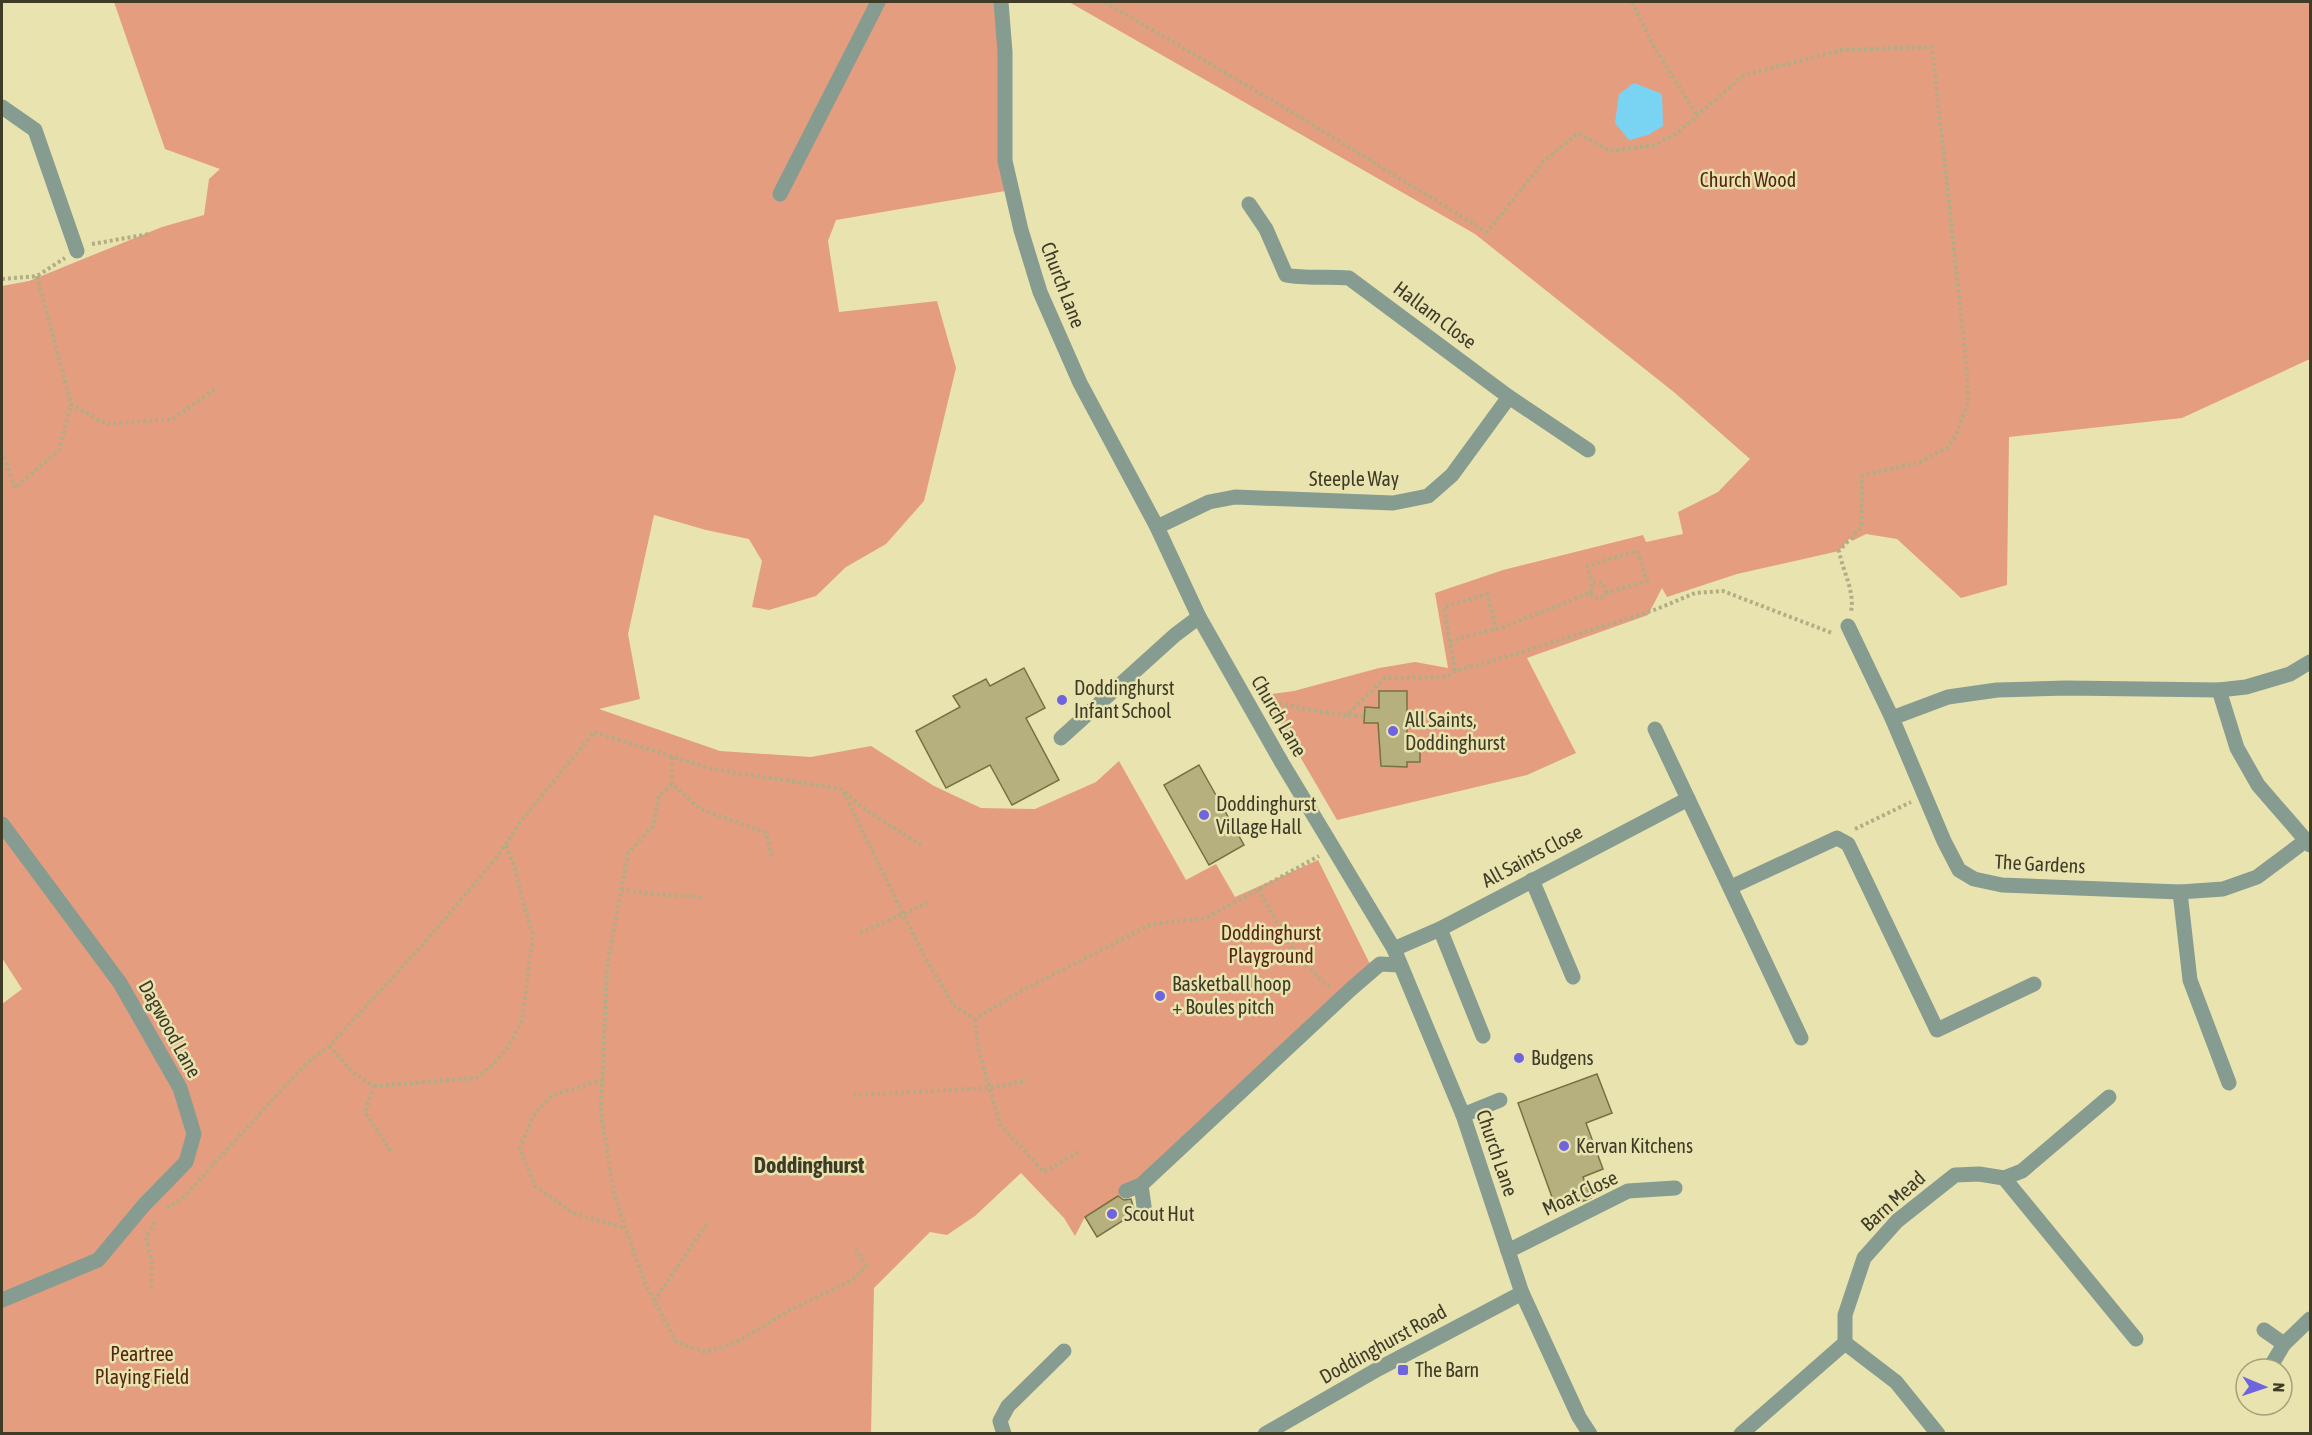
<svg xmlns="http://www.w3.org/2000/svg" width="2312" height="1435" font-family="'Asap Condensed',sans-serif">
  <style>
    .green { fill: #e59d80 }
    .water { fill: #79d4f4 }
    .building { fill: #b6b07f; stroke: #777142; stroke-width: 1.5 }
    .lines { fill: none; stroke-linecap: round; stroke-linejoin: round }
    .path { stroke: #b2ad84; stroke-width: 4; stroke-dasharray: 3 3; stroke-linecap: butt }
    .minor { stroke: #869c91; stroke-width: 15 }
    .poi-dot { fill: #6d64de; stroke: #e9e3b0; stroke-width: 2 }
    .labels { text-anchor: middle; stroke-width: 5; stroke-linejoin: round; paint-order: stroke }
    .park-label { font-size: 20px; fill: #542511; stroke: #e9e3b0 }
    .street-label { font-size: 20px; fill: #3e3b27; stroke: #e9e3b0 }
    .poi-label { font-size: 20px; fill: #3e3b27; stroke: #e9e3b0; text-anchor: start }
    .quarter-label { font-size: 22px; font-weight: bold; fill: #3e3b27; stroke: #e9e3b0 }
  </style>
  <rect width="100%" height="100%" fill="#e9e3b0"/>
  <g class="green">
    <path d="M114 2H1001L1011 190 836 220 828 241 839 312 937 301 956 368 924 501 886 544 846 567 816 596 769 610 752 607 762 561 749 539 706 530 654 515 628 634 640 699 599 709 720 751 811 757 871 746 934 786 981 808 1035 809 1096 782 1119 761 1186 880 1216 864 1235 897 1318 860 1370 964 1141 1185 1085 1217 1075 1236 1064 1218 1021 1173 975 1216 947 1235 930 1232 874 1288 871 1434 2 1433V1004L22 989 2 958V286L29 281 162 227 204 215 209 179 220 169 165 149Z"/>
    <path d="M1069 2H2310V359L2182 418 2009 437 2007 585 1961 598 1897 539 1866 534 1852 541V536L1839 551 1737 574 1667 597 1662 588 1648 615 1527 658 1576 753 1527 775 1337 820 1264 695 1294 691 1379 668 1415 662 1448 668 1435 593 1503 570 1643 535 1646 542 1683 534 1678 512 1718 492 1750 459 1675 393 1475 234Z"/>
  </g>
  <path class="water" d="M1634 83 1662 94 1663 126 1648 135 1629 140 1615 123 1619 94Z"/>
  <g class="building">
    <path d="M1024 668 1045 708 1026 718 1059 780 1012 805 990 765 946 788 916 731 960 707 953 696 986 679 990 686Z"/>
    <path d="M1379 691H1407V739H1420V762H1407V767L1381 766 1378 723H1364L1365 707 1379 708Z"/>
    <path d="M1199 765 1244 845 1209 865 1164 785Z"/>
    <path d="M1597 1074 1612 1113 1586 1123 1603 1169 1583 1177 1591 1198 1557 1211 1518 1103Z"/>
    <path d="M1118 1196 1124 1200 1131 1199 1135 1213 1097 1237 1085 1217Z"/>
  </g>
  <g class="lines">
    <g class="path">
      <path d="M1105 2 1290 111 1487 232 1544 161 1578 133 1610 151 1655 145 1676 134 1744 75 1842 50 1932 47 1966 360 1968 402 1956 435 1948 447 1920 462 1862 476 1861 527 1839 551C1843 572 1855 591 1851 612"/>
      <path d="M1632 2 1654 47 1697 115"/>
      <path d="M92 244 149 234"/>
      <path d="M37 276 71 404 106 424 173 419 215 389"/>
      <path d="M2 279 37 276 65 258"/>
      <path d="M2 451 15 488 59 450 71 404"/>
      <path d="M1590 593 1592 582 1603 583 1607 593"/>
      <path d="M1450 641 1444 607 1487 594 1496 629"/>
      <path d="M1455 671 1450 641 1503 627 1590 593 1594 598H1601L1607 593 1647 581 1637 551 1587 566 1592 582"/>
      <path d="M1267 701 1332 714 1347 715 1385 678 1448 677 1455 671 1513 655 1657 609 1695 593 1723 591 1832 633"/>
      <path d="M1348 715 1363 716"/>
      <path d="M672 757V784L700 809 766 833 772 856"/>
      <path d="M672 784 659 796 653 826 628 853 607 967 601 1113 614 1194 644 1281 676 1342 705 1352 737 1342 788 1311 852 1280 866 1266 856 1249"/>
      <path d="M845 792 862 807 922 846"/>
      <path d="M1855 829 1911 802"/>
      <path d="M621 889 652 894 701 897"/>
      <path d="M1258 889 1295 953 1326 985 1330 986"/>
      <path d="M860 933 928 903"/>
      <path d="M975 1019 979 1051 1000 1125 1044 1172 1078 1152"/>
      <path d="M329 1046 354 1073 374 1086 365 1112 392 1153"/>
      <path d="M603 1080 552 1095 533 1116 520 1148 535 1186 573 1213 625 1228"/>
      <path d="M374 1086 476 1078 493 1064 508 1047 522 1021 533 934 524 906 515 869 506 845"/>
      <path d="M853 1095 989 1088 1027 1081"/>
      <path d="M167 1208 182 1199 295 1075 311 1060 329 1046 419 949 497 857 521 821 594 732 712 769 842 789 923 954 953 1005 975 1019 1021 991 1152 924 1206 918 1319 856"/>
      <path d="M151 1288 152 1262 146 1237 156 1220"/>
      <path d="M654 1301 709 1221"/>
    </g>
    <g class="minor">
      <path d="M1001 2 1005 52V161L1021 230 1040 292 1080 383 1157 527 1199 617 1282 763 1394 949 1463 1115 1522 1293 1579 1417 1590 1434"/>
      <path d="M2 107 35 130 77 251"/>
      <path d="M780 194 878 2"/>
      <path d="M1249 204 1266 229 1286 275C1303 279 1329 276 1349 278L1509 397 1588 450"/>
      <path d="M1157 527 1209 502 1235 497 1393 503 1428 496 1452 475 1509 397"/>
      <path d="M1848 626 1892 718 1944 841 1959 870 1974 879 2002 885 2180 892 2223 889 2257 877 2305 841"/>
      <path d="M2219 690 2237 748 2258 785 2310 845"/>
      <path d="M1892 718 1948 697 1997 690 2066 688 2219 690 2246 687 2290 674 2310 662"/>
      <path d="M1655 729 1801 1038"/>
      <path d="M1061 738 1175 635 1199 617"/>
      <path d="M2 824 120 983 180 1088 194 1134 186 1162 144 1205 98 1260 2 1300"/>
      <path d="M1532 880 1573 977"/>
      <path d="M1731 887 1837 838 1848 844 1937 1030 2034 984"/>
      <path d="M2180 892 2190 980 2229 1083"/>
      <path d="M1440 929 1483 1036"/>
      <path d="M1394 949 1440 929 1688 799"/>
      <path d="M1463 1115 1500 1100"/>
      <path d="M2004 1178 2136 1339"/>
      <path d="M1141 1185 1145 1213"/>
      <path d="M1126 1191 1141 1185 1351 989 1380 964 1400 965"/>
      <path d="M1508 1251 1628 1191 1675 1188"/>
      <path d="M2264 1330 2284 1344"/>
      <path d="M1845 1343 1896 1382 1938 1434"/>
      <path d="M2269 1369 2284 1344 2310 1319"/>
      <path d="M1004 1434 1000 1421 1008 1406 1064 1351"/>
      <path d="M1265 1434 1378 1369 1522 1293"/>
      <path d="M1741 1434 1845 1343V1315L1864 1258 1897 1221 1955 1175 1979 1174 2004 1178 2022 1171 2109 1097"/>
    </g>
  </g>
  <g class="poi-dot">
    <circle cx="1062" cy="700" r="6"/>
    <circle cx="1393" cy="731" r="6"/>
    <circle cx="1204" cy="815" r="6"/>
    <circle cx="1160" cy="996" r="6"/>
    <circle cx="1519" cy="1058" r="6"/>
    <circle cx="1564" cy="1146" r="6"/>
    <circle cx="1112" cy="1214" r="6"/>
    <rect x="1397" y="1364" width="12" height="12" rx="3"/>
  </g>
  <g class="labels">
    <g class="park-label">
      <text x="1748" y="187">Church Wood</text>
      <text x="1271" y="940">Doddinghurst<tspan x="1271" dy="23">Playground</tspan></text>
      <text x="142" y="1361">Peartree<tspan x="142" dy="23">Playing Field</tspan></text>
    </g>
    <g class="street-label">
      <text transform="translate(1063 285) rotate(69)" y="7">Church Lane</text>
      <text transform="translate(1435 315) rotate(37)" y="7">Hallam Close</text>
      <text x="1354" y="486">Steeple Way</text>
      <text transform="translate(1279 716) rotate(60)" y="7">Church Lane</text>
      <text transform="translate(1532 856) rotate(-28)" y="7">All Saints Close</text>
      <text transform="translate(2040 864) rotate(3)" y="7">The Gardens</text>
      <text transform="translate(170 1029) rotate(61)" y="7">Dagwood Lane</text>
      <text transform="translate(1497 1153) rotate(71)" y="7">Church Lane</text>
      <text transform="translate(1580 1193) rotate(-25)" y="7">Moat Close</text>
      <text transform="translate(1893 1201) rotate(-42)" y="7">Barn Mead</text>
      <text transform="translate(1383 1344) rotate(-29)" y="7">Doddinghurst Road</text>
    </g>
    <g class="poi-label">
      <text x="1074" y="695">Doddinghurst<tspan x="1074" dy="23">Infant School</tspan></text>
      <text x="1405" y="727">All Saints,<tspan x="1405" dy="23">Doddinghurst</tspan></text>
      <text x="1216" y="811">Doddinghurst<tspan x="1216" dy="23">Village Hall</tspan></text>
      <text x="1172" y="991">Basketball hoop<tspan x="1172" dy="23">+ Boules pitch</tspan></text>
      <text x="1531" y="1065">Budgens</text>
      <text x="1576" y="1153">Kervan Kitchens</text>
      <text x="1124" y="1221">Scout Hut</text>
      <text x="1415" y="1377">The Barn</text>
    </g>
    <g class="quarter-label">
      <text x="809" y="1173">Doddinghurst</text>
    </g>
  </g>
  <rect width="2312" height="1435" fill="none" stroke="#3e3b27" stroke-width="6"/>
  <g transform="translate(2264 1387) rotate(92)"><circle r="28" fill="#e9e3b0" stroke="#a5a079" stroke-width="1.5"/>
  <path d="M0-4.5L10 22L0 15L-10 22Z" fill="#6d64de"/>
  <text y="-9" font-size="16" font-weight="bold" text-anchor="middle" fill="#3e3b27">N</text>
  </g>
</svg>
